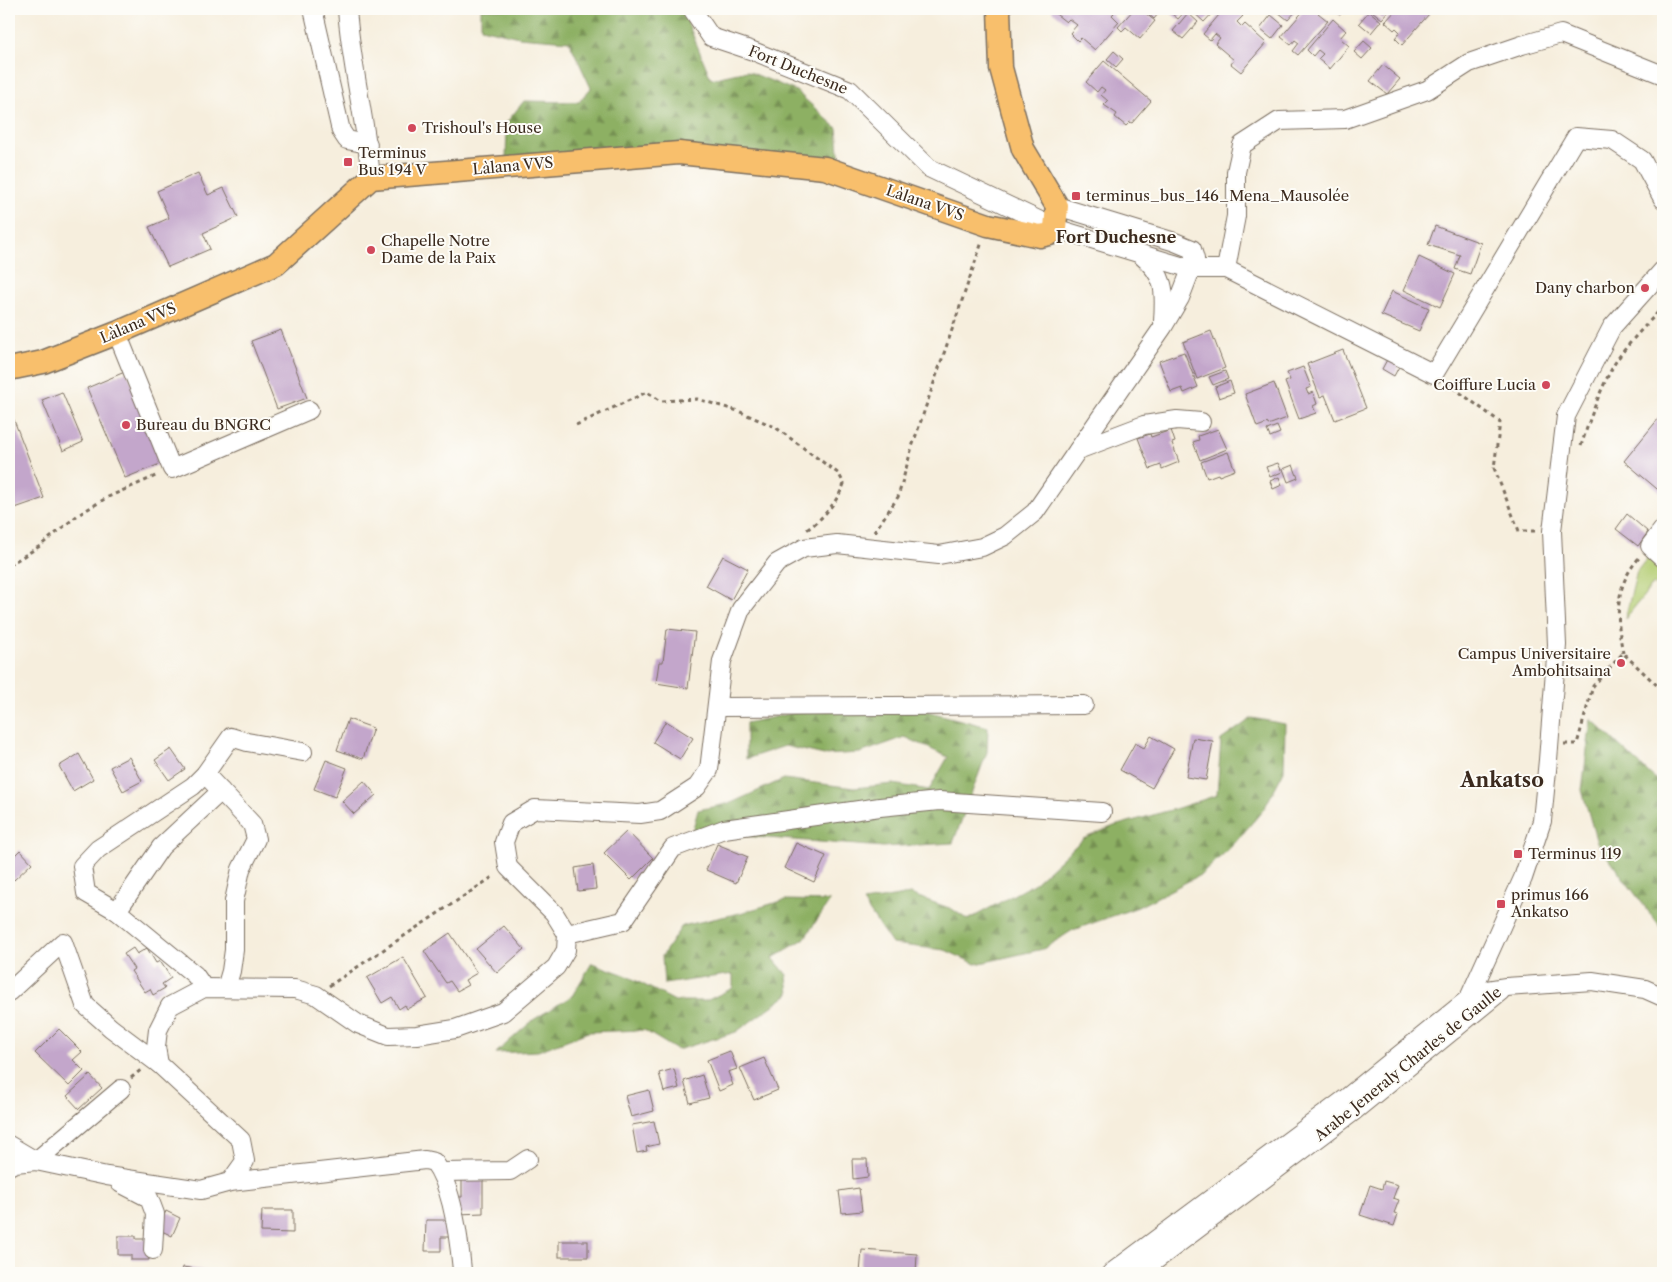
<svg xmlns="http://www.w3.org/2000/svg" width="1672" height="1282" font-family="'Libre Caslon Text',serif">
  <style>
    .grass { fill: #b2cc71; stroke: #767b48 }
    .forest { fill: url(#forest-firs); stroke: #646d40 }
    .building { fill: #c3a6cb }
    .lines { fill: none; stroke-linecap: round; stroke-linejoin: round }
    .minor-casing { stroke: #7c6f61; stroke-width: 20 }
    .major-casing { stroke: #7c6f61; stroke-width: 25 }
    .path { stroke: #7c6f61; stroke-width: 3; stroke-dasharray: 4 4; stroke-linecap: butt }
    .minor { stroke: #fff; stroke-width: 18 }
    .major { stroke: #f8bf6c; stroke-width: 22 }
    .poi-dot { fill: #d1495b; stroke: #fdfcf7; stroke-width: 2 }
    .labels { text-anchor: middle; stroke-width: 4; stroke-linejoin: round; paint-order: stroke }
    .street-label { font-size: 15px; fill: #3b2a1e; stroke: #fdfcf7 }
    .poi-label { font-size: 15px; fill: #3b2a1e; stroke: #fdfcf7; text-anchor: start }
    .neighbourhood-label { font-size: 16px; font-weight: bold; fill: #3b2a1e; stroke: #fdfcf7 }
    .district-label { font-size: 20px; font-weight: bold; fill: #3b2a1e; stroke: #fdfcf7 }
  </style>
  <defs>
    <pattern id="forest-firs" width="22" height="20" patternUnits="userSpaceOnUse" patternTransform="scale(1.25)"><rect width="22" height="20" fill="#8db063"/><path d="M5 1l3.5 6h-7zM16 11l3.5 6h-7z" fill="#748f51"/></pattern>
  </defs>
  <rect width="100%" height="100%" fill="#fdfcf7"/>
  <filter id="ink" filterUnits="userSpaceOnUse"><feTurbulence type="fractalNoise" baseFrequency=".02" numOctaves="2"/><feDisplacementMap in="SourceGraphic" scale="10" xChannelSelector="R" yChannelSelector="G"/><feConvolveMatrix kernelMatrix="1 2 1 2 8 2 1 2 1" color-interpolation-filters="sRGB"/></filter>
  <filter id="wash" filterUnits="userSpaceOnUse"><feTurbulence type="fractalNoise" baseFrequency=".0096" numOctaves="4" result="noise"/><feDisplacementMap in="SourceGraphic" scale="20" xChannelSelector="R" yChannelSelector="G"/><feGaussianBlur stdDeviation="1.12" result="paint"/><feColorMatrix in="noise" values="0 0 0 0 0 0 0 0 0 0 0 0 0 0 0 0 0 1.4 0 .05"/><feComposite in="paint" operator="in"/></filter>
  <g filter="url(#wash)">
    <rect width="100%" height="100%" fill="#f6eedd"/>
    <path class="grass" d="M1648 557 1663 571V592L1653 584 1625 619 1637 571Z"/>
    <g class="forest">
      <path d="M481 9H682L711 79 747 71 796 91 837 128 840 164 506 161 507 122 524 101 579 102 591 88 569 41 519 37 481 28Z"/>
      <path d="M808 710H922L988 727 987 752 953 843 883 847 692 832 698 810 731 803 784 779 854 788 893 784 929 790 948 757 905 737 860 753 824 755 785 746 746 759V723Z"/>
      <path d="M1252 718 1285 724 1284 771 1264 809 1233 845 1202 874 1138 907 1073 930 1043 949 976 964 945 950 892 944 863 902 910 894 952 909 968 920 1035 883 1083 839 1114 826 1178 808 1217 795 1221 740Z"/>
      <path d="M1591 719 1663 786V931L1597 843 1582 790Z"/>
      <path d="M785 900 830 901 804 939 773 958 787 975 789 994 736 1032 677 1050 644 1030 588 1032 538 1051 496 1053 533 1020 572 996 592 963 625 975 675 1001H706L733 988V974L664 984 662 956 682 926 740 913Z"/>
    </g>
    <g id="blocks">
      <g class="building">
        <path d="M1054 9H1109L1114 13 1112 15 1119 22 1095 50 1081 38 1078 41 1070 33 1077 25 1069 19 1066 22 1052 11Z"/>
        <path d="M1134 9H1140L1155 21 1140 39 1126 27 1122 31 1118 27Z"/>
        <path d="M1151 9H1162L1154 19 1147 13Z"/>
        <path d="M1166 9H1187L1178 19Z"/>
        <path d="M1193 9H1216L1204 22 1191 10Z"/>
        <path d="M1224 9 1232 13 1235 9 1243 16 1237 22 1242 27 1245 24 1266 43 1241 72 1231 64 1234 60 1215 44 1220 38 1215 34 1210 40 1203 34Z"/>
        <path d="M1280 9H1298L1288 20 1278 12Z"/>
        <path d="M1305 9H1319L1321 10 1318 13 1328 21 1298 55 1293 51 1299 43 1295 40 1291 45 1281 37Z"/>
        <path d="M1332 9H1345L1340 15Z"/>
        <path d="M1374 9H1391L1382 19 1372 11Z"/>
        <path d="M1397 9H1423L1429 14 1402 45 1395 38 1400 32 1396 28 1394 30 1385 22Z"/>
        <path d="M1369 11 1381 21 1371 33 1359 23Z"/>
        <path d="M1188 13 1198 22 1183 39 1173 31Z"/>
        <path d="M1271 15 1283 25 1272 39 1260 29Z"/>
        <path d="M1333 19 1346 31 1340 38 1349 46 1330 69 1318 59 1323 54 1318 50 1313 56 1307 50Z"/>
        <path d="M1364 41 1372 48 1362 59 1354 52Z"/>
        <path d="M1114 51 1123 59 1116 67 1107 59Z"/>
        <path d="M1104 61 1151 101 1132 123 1130 122 1126 126 1115 117 1117 114 1104 105 1108 101 1101 95 1105 90 1101 87 1097 92 1086 82Z"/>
        <path d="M1383 65 1400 79 1387 94 1370 81Z"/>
        <path d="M198 173 208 195 224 188 238 217 203 233 210 249 168 267 149 227 169 218 157 191Z"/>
        <path d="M1435 226 1481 243 1470 274 1455 269 1460 255 1428 245Z"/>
        <path d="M1419 257 1455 274 1440 307 1404 290Z"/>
        <path d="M1392 291 1429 308 1419 331 1381 315Z"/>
        <path d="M281 330 307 398 277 409 251 341Z"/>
        <path d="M1211 331 1225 368 1197 379 1183 342Z"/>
        <path d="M1343 350 1366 408 1335 420 1325 395 1320 397 1307 364Z"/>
        <path d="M1184 352 1198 387 1184 393 1182 388 1171 392 1159 361Z"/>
        <path d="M1390 354 1402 361 1394 376 1382 369Z"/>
        <path d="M1303 367 1311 387 1306 389 1308 394 1313 392 1317 404 1313 406 1316 413 1299 419 1285 382 1290 380 1287 373Z"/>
        <path d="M127 371 165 462 125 478 87 388Z"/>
        <path d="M1225 371 1228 379 1213 385 1209 377Z"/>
        <path d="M1230 381 1234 393 1219 398 1215 387Z"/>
        <path d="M1274 383 1287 418 1268 425V423L1257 427 1245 394Z"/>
        <path d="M62 392 83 442 63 451 42 400Z"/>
        <path d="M1663 413V494L1624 461Z"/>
        <path d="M12 415 44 498 15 508 9 491V416Z"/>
        <path d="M1277 426 1280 433 1270 437 1267 430Z"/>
        <path d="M1218 429 1227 449 1200 460 1193 442 1199 440 1198 436Z"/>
        <path d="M1171 430 1175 442 1172 443 1179 462 1162 469 1161 465 1150 469 1138 438 1150 434 1151 437Z"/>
        <path d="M1228 452 1235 470 1219 476 1218 474 1207 478 1201 462Z"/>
        <path d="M1278 463 1282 472 1270 477 1266 467Z"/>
        <path d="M1293 465 1298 478 1288 482 1283 469Z"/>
        <path d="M1279 477 1282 485 1273 489 1270 481Z"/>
        <path d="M1627 514 1648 532 1638 546 1616 529Z"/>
        <path d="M723 556 748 569 731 600 706 586Z"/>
        <path d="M667 629 695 632 688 688 656 683 659 662H663Z"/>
        <path d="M348 719 373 728 363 759 337 750Z"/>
        <path d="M666 721 693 738 680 759 653 742Z"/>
        <path d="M1151 736 1174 749 1152 788 1120 770 1135 743 1144 748Z"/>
        <path d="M1193 738 1213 741 1206 780 1186 777Z"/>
        <path d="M171 749 185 769 169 780 155 760Z"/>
        <path d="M79 754 93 779 73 791 59 766Z"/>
        <path d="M129 757 142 781 123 791 110 767Z"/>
        <path d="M326 760 347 768 335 797 314 789Z"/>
        <path d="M364 781 376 795 354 814 342 801Z"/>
        <path d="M627 831 653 858 631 880 604 853Z"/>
        <path d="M796 843 826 856 814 882 784 868Z"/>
        <path d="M717 844 748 857 736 883 706 870Z"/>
        <path d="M20 850 32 863 14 880 9 875V861Z"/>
        <path d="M593 865 596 889 578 891 575 868Z"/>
        <path d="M504 926 524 949 497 973 476 949Z"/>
        <path d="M450 933 477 973 465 980 468 985 457 991 450 981 446 983 424 951Z"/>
        <path d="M133 948 137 954 147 948 156 963 160 961 171 978 162 984 165 988 153 995 150 989 145 992 131 971 134 969 124 954Z"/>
        <path d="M403 957 427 998 407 1009 405 1005 399 1009 392 997 382 1003 367 978Z"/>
        <path d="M59 1029 82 1052 73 1060 84 1071 69 1086 35 1053Z"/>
        <path d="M730 1051 737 1069 728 1072 733 1085 719 1091 707 1060Z"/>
        <path d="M764 1058 778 1090 754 1100 740 1068Z"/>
        <path d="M674 1069 679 1088 664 1092 659 1073Z"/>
        <path d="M90 1075 102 1088 79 1109 67 1096Z"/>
        <path d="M702 1075 709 1098 690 1103 684 1081Z"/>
        <path d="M649 1090 654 1111 631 1117 625 1096Z"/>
        <path d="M654 1121 659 1144 646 1147 647 1151 637 1153 632 1125Z"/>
        <path d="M852 1159H867L868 1177 853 1179Z"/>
        <path d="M483 1172V1213L458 1214V1197H462V1175Z"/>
        <path d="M1384 1181 1398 1185 1393 1198 1399 1200 1394 1213 1398 1214 1394 1226 1360 1215 1370 1185 1382 1189Z"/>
        <path d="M859 1188 862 1211 842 1213 839 1191Z"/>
        <path d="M262 1210H293V1233L261 1232Z"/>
        <path d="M166 1211 180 1218 172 1236 158 1229Z"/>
        <path d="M426 1220H451V1237H441V1251H425Z"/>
        <path d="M118 1236H136V1239H148L149 1260H131V1255H118Z"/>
        <rect x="559" y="1241" width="29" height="16"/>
        <path d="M862 1250 917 1254 916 1273H860Z"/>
        <path d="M183 1267 214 1272V1273H182Z"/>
      </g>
    </g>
  </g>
  <g filter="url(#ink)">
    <use href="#blocks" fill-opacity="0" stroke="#7c6f61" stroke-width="1"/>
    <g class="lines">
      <g class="minor-casing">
        <g id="minor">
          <path d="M313 9 341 131 347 140 368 144"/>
          <path d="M347 9C351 66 366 121 371 178"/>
          <path d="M692 9 711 37 753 51 850 90 929 168 1055 228 1191 269H1226L1434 374 1576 137 1612 140 1642 160 1663 199"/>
          <path d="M1140 254C1166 276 1165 290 1163 322"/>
          <path d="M1226 269 1236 216V172L1242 145 1279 121 1345 119 1427 90 1469 63 1522 45 1561 34 1663 75"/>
          <path d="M117 333 172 469 309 410"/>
          <path d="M1078 450 1144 425 1177 420 1201 422"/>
          <path d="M1663 529 1650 546 1663 558"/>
          <path d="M717 707 1084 705"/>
          <path d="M205 774 252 824 256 839 241 869 234 901V950L231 971 226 988"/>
          <path d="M117 911 161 847 221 791"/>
          <path d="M567 934 623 921 673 848 724 829 880 807 939 801 1102 812"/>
          <path d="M204 988 195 975 117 911 86 893 82 866 98 849 193 786 205 774 231 737 247 742 303 752"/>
          <path d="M9 992 63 942 85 1005 111 1028 159 1064"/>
          <path d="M1455 1029 1523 878 1542 821 1548 760 1557 645 1552 531 1566 416 1612 327 1663 270"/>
          <path d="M9 1145 36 1161 121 1089"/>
          <path d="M9 1166 15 1163 36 1161 107 1176 201 1190 230 1182 245 1161 241 1140 159 1064 156 1047 158 1030 170 1006 204 988 295 989 316 995 358 1024 388 1036 417 1035 455 1029 503 1012 556 967 566 950 567 934 554 913 508 867 504 842 511 823 535 809 640 814 660 811 697 787 709 770 722 661 741 609 777 563 804 548 837 544 939 555 982 547 1005 536 1035 512 1163 327 1180 298 1195 259 1192 249 1175 242 1057 206"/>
          <path d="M442 1172 510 1171 528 1159"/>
          <path d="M230 1182 425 1160 434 1162C453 1187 459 1239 462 1270"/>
          <path d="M120 1183 149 1198 155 1214 153 1250"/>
          <path d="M1111 1273 1345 1099 1467 1000 1487 990 1506 987 1592 981 1645 989 1663 997"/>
          <path d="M1139 1273 1353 1112 1501 991"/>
        </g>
      </g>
      <g class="major-casing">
        <path id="major" d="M9 369 43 362 117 333 276 264 371 178 679 153 825 168 988 225 1040 236 1050 234 1055 228 1057 206 1023 149 1001 68 999 9"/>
      </g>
      <g class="path">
        <path d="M1447 383 1500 422 1494 468 1519 531H1538"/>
        <path d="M576 425 647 392 661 401 697 399 738 411 775 427 839 474 844 484C837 502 822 520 805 531"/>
        <path d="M1581 446C1590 418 1600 389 1615 363 1628 343 1647 324 1663 307"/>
        <path d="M874 532 898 497 912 447 982 242"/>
        <path d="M9 565 40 546 78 515 108 497 158 475"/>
        <path d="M1623 653C1616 618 1614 586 1639 558"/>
        <path d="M1564 744H1577L1593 686 1623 653 1663 691"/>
        <path d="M329 986 494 876"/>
        <path d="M131 1078 142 1069"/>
      </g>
      <use href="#minor" class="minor"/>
      <use href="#major" class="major"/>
    </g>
  </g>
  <g class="poi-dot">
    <circle cx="412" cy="128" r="5"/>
    <rect x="343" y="157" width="10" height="10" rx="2.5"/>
    <rect x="1071" y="191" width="10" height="10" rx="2.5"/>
    <circle cx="371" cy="250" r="5"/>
    <circle cx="1645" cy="288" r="5"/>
    <circle cx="1546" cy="385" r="5"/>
    <circle cx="126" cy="425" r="5"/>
    <circle cx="1621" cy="663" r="5"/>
    <rect x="1513" y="849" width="10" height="10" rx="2.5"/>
    <rect x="1496" y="899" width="10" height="10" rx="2.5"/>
  </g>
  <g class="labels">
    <g class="street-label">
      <text transform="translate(798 70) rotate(22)" y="5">Fort Duchesne</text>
      <text transform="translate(513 166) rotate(-5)" y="5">Làlana VVS</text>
      <text transform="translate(925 203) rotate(19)" y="5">Làlana VVS</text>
      <text transform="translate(138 323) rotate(-23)" y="5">Làlana VVS</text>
      <text transform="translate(1408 1064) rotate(-39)" y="5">Arabe Jeneraly Charles de Gaulle</text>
    </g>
    <g class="poi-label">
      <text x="422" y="133">Trishoul's House</text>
      <text x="358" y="158">Terminus<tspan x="358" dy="17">Bus 194 V</tspan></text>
      <text x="1086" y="201">terminus_bus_146_Mena_Mausolée</text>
      <text x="381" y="246">Chapelle Notre<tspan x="381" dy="17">Dame de la Paix</tspan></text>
      <text x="1635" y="293" text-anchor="end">Dany charbon</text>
      <text x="1536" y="390" text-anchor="end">Coiffure Lucia</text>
      <text x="136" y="430">Bureau du BNGRC</text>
      <text x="1611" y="659" text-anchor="end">Campus Universitaire<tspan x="1611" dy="17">Ambohitsaina</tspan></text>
      <text x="1528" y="859">Terminus 119</text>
      <text x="1511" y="900">primus 166<tspan x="1511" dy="17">Ankatso</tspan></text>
    </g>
    <g class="neighbourhood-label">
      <text x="1116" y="243">Fort Duchesne</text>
    </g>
    <g class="district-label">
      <text x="1502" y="787">Ankatso</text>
    </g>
  </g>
  <rect width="1672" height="1282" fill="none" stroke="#fdfcf7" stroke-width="30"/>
</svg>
